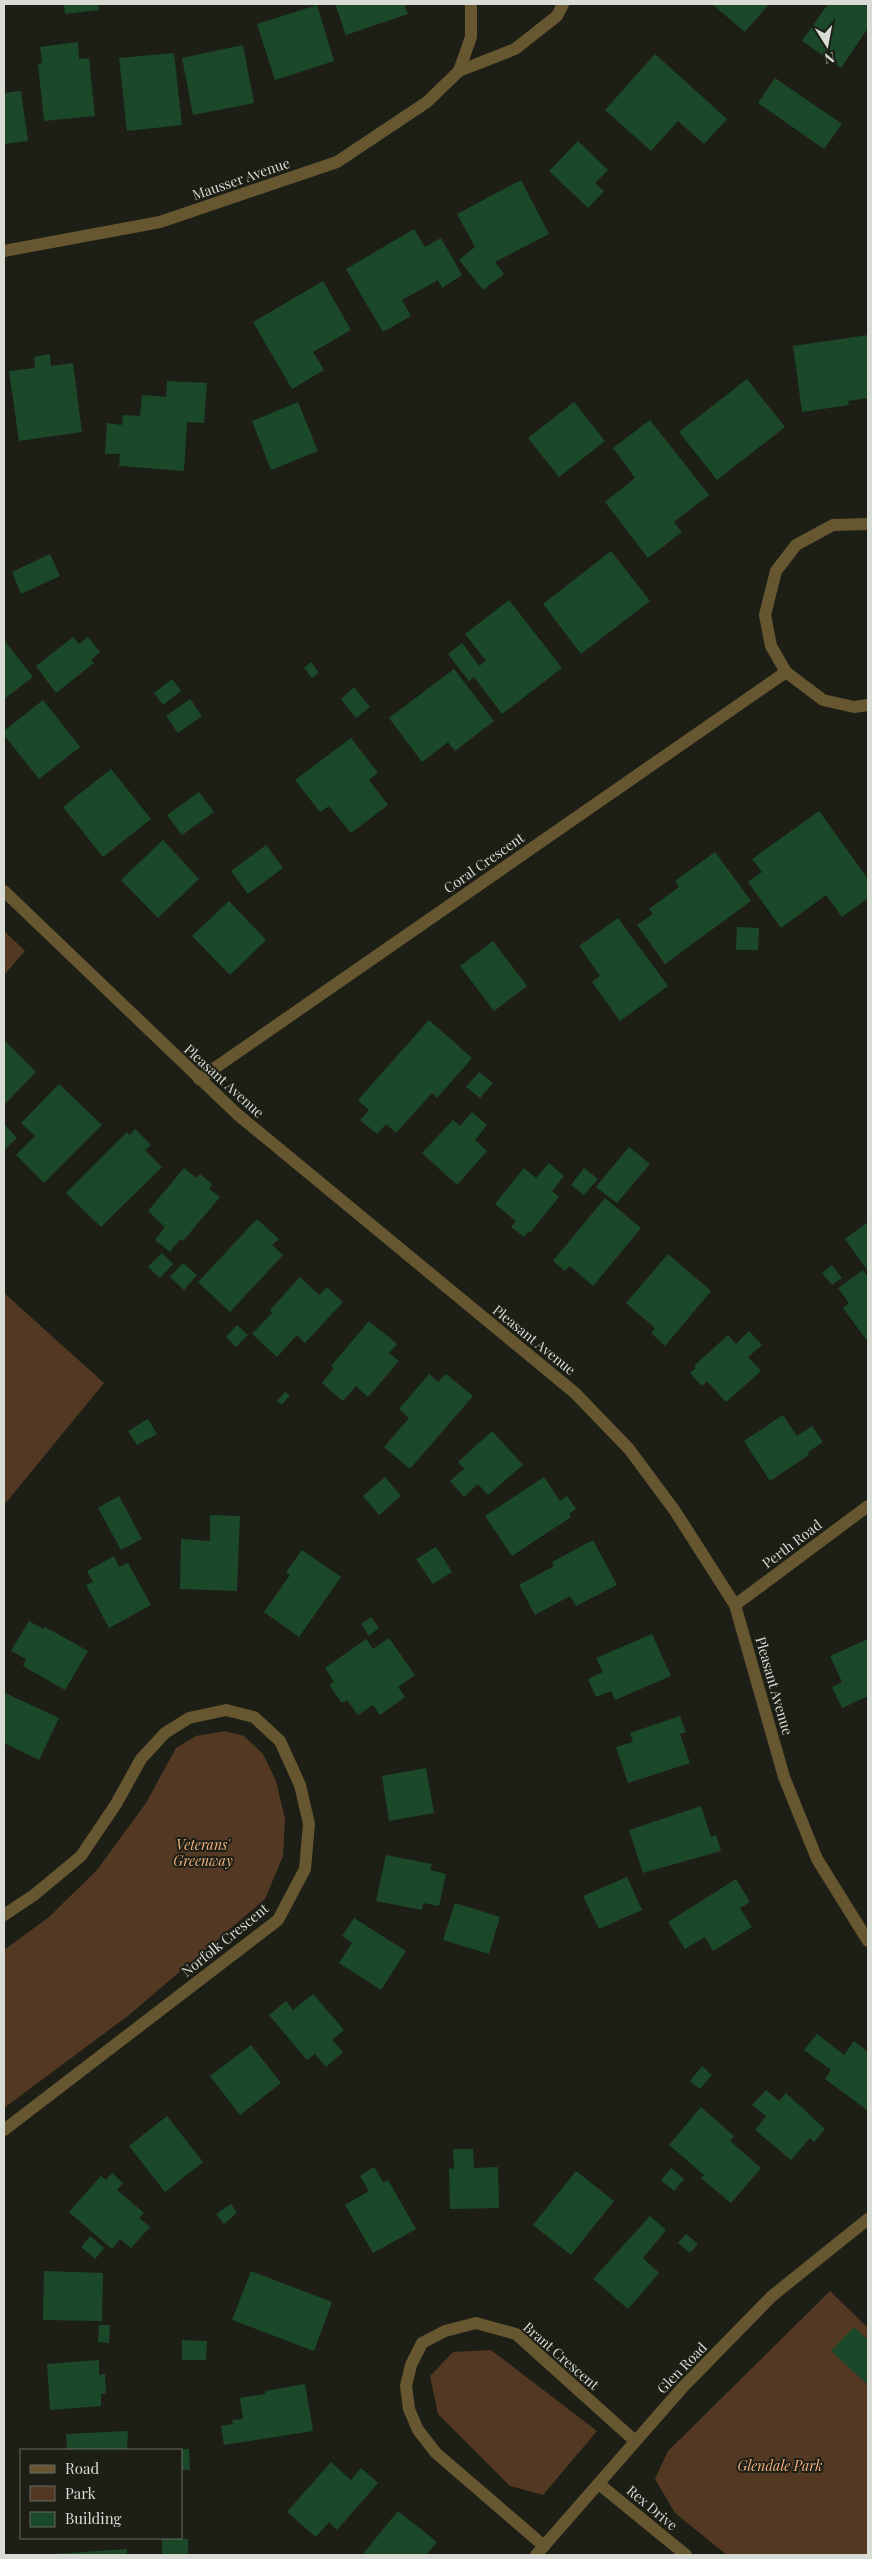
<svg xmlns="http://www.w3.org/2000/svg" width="872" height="2559" font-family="'Playfair Display',serif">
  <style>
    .green { fill: #533823 }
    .building { fill: #1b4829 }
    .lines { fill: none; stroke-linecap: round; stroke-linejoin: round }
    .street { stroke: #665730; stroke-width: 12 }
    .labels { text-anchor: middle; stroke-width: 4; stroke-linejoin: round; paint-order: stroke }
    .street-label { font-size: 14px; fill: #d9dbd5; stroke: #1d1f16 }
    .park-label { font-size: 14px; font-style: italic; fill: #f3b07d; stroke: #1d1f16 }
  </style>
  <rect width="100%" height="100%" fill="#1d1f16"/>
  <g class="green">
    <path d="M4 931 25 951 4 975Z"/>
    <path d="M4 1293 104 1383 4 1505Z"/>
    <path d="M225 1731 244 1736 263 1754 276 1781 285 1819 283 1856 265 1899 129 2015 4 2108V1950L49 1917 97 1870 146 1803 176 1748 196 1736Z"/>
    <path d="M830 2291 868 2328V2555H727L675 2513 655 2479 668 2451Z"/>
    <path d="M491 2350 597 2431 543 2495 510 2486 438 2414 430 2376 453 2352Z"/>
  </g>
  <g class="building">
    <path d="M64 4H98L99 10 65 14Z"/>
    <path d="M335 4H404L408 14 346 35Z"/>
    <path d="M712 4H769L745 32Z"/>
    <path d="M828 4 868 5V28L841 68 802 41Z"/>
    <path d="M317 5 334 61 275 80 257 24Z"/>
    <path d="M78 42 79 59 89 58 95 116 44 121 38 64 42 63 40 47Z"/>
    <path d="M243 45 254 103 193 115 182 58Z"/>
    <path d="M174 53 182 125 127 131 119 58Z"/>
    <path d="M655 54 727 119 704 144 678 121 651 151 605 110Z"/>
    <path d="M775 78 842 124 824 149 758 103Z"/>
    <path d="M21 91 28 141 4 144V93Z"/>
    <path d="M578 141 608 170 595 183 604 191 588 208 549 171Z"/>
    <path d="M521 180 549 234 495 262 504 274 483 290 459 260 475 247 457 214Z"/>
    <path d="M414 229 425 247 441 238 462 275 442 288 438 280 402 300 411 316 383 332 346 269Z"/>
    <path d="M323 281 351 330 313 352 324 370 292 389 253 322Z"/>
    <path d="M868 335V398L848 401 849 405 802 412 793 346Z"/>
    <path d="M50 354 51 366 73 363 82 432 19 441 9 371 35 368 34 357Z"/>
    <path d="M747 379 785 427 717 480 679 432Z"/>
    <path d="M167 381 207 383 204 423 187 422 184 471 119 466 120 454H105L107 423 122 425 123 415 140 416 142 395 166 397Z"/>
    <path d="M298 402 318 451 271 470 252 421Z"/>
    <path d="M574 402 605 441 559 477 528 438Z"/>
    <path d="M650 420 709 495 674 522 682 532 648 558 605 502 635 478 613 448Z"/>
    <path d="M611 551 650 601 581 654 543 604Z"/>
    <path d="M50 554 60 576 21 594 12 572Z"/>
    <path d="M509 600 562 668 502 714 474 677 469 681 448 654 462 643 479 666 486 661 465 634Z"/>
    <path d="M73 637 79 644 88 637 100 652 91 660 94 663 56 693 36 666Z"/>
    <path d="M4 640 33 677 4 699Z"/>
    <path d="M311 662 319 673 312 678 304 668Z"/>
    <path d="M454 669 494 721 455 751 448 742 422 762 389 718Z"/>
    <path d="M172 679 181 691 163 705 154 693Z"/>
    <path d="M354 687 370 707 356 718 341 699Z"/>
    <path d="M190 699 202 716 178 733 166 716Z"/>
    <path d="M43 700 80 747 39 779 4 735V731Z"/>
    <path d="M351 738 378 773 369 780 388 805 351 833 329 806 320 812 295 780Z"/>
    <path d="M111 769 151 819 103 857 63 807Z"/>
    <path d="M199 792 214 812 182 835 167 815Z"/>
    <path d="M819 811 868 879V898L842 917 826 895 781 928 748 882 762 872 752 859Z"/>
    <path d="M163 840 199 879 158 918 121 880Z"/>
    <path d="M266 845 283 868 248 894 231 871Z"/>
    <path d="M715 852 751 901 665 964 637 925 653 914 649 909 679 887 675 881Z"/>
    <path d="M229 901 266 940 230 975 192 936Z"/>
    <path d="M618 918 668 986 620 1021 592 982 600 976 579 946Z"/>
    <path d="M737 927 759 928 758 950H736Z"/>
    <path d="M493 941 527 986 494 1011 460 966Z"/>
    <path d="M429 1020 472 1058 437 1098 432 1093 396 1133 386 1124 377 1134 360 1120 369 1110 358 1100Z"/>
    <path d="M4 1040 36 1072 4 1105Z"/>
    <path d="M479 1072 493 1083 480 1098 466 1087Z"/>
    <path d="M59 1084 102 1125 44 1183 16 1155 35 1136 21 1123Z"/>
    <path d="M472 1112 487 1125 475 1140 487 1151 457 1185 422 1153 453 1120 460 1126Z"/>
    <path d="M4 1124 17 1138 4 1150Z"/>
    <path d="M135 1129 151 1145 145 1150 162 1167 101 1227 66 1193 127 1132 130 1135Z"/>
    <path d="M629 1147 650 1164 617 1203 596 1187Z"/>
    <path d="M549 1163 564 1176 552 1191 559 1197 530 1233 528 1232 524 1237 511 1227 516 1221 495 1204 524 1168 536 1178Z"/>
    <path d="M184 1168 196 1178 200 1174 212 1184 209 1189 220 1197 183 1241 180 1239 170 1252 155 1240 165 1227 148 1211Z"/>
    <path d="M584 1168 598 1179 584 1195 571 1185Z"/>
    <path d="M605 1198 641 1228 593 1286 570 1266 565 1271 553 1261Z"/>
    <path d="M257 1219 279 1239 272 1245 283 1255 230 1312 198 1282Z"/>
    <path d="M868 1222V1271L845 1239Z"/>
    <path d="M162 1253 173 1264 160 1278 148 1267Z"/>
    <path d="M668 1254 711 1291 665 1346 651 1333 655 1328 626 1303Z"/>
    <path d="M183 1263 197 1275 184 1290 170 1277Z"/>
    <path d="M832 1265 842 1278 832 1285 822 1273Z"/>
    <path d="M863 1270 868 1277V1342L843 1308 849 1303 838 1288Z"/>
    <path d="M300 1277 319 1295 327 1287 343 1302 305 1343 297 1335 277 1357 252 1334 272 1313 270 1310Z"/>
    <path d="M369 1321 397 1344 389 1353 399 1361 368 1397 356 1386 343 1401 322 1383 334 1368 331 1366Z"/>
    <path d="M237 1325 248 1335 236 1347 226 1337Z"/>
    <path d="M749 1331 762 1345 748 1357 761 1371 726 1402 707 1381 702 1386 690 1373 696 1368 694 1366 728 1335 736 1344Z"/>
    <path d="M429 1374 438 1382 446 1374 473 1396 410 1469 384 1447 409 1418 399 1409Z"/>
    <path d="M285 1392 290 1395 282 1405 277 1401Z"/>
    <path d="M783 1415 797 1436 812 1426 823 1442 808 1452 809 1455 770 1481 744 1441Z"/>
    <path d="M148 1419 157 1434 137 1445 128 1431Z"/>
    <path d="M492 1431 523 1465 488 1495 478 1484 464 1497 450 1481 464 1469 458 1462Z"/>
    <path d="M385 1477 401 1496 379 1515 363 1496Z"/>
    <path d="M544 1477 560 1501 567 1496 576 1509 569 1514 571 1517 512 1556 485 1516Z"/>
    <path d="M119 1496 142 1539 121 1550 98 1508Z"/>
    <path d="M210 1515 240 1516 237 1591 180 1589 181 1539 210 1541Z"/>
    <path d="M593 1540 617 1585 576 1606 570 1596 535 1615 519 1585 554 1566 552 1562Z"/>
    <path d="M436 1547 452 1572 433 1584 416 1559Z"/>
    <path d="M302 1550 341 1577 299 1637 264 1612 290 1575 286 1572Z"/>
    <path d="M114 1556 119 1567 128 1563 151 1605 109 1628 86 1585 93 1582 87 1571Z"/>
    <path d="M371 1617 379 1628 369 1636 361 1624Z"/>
    <path d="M29 1621 43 1629 45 1627 88 1651 65 1690 23 1666 26 1659 11 1651Z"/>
    <path d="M652 1634 671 1676 615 1700 611 1691 596 1697 588 1679 603 1672 596 1658Z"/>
    <path d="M389 1638 415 1675 398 1687 405 1697 380 1715 373 1705 358 1715 347 1700 342 1703 329 1685 334 1682 325 1668 366 1639 373 1649Z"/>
    <path d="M868 1639V1696L842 1708 832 1687 842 1682 830 1656Z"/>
    <path d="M5 1693 59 1718 39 1760 4 1743Z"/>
    <path d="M680 1716 686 1732 680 1734 690 1763 628 1783 616 1747 633 1742 630 1733Z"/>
    <path d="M426 1768 434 1813 389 1821 382 1776Z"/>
    <path d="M701 1806 711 1837 716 1835 721 1851 643 1873 629 1830Z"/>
    <path d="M386 1855 432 1864 430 1870 446 1874 439 1906 423 1903 422 1910 376 1901Z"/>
    <path d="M627 1877 642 1910 599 1929 583 1896Z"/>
    <path d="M736 1879 750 1902 740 1908 752 1927 713 1951 705 1937 685 1949 668 1922Z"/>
    <path d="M455 1903 500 1917 489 1954 443 1940Z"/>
    <path d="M354 1918 406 1951 381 1990 339 1963 352 1943 342 1936Z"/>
    <path d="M313 1994 344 2030 332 2040 343 2052 326 2067 315 2054 307 2060 269 2015 286 2001 293 2010Z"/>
    <path d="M817 2034 844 2055 854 2041 868 2052 867 2110 825 2079 831 2070 804 2050Z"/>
    <path d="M251 2045 281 2083 240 2115 210 2076Z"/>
    <path d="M702 2066 712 2075 700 2089 690 2081Z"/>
    <path d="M766 2090 779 2101 786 2093 825 2129 814 2142 810 2138 791 2160 755 2130 766 2116 752 2105Z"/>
    <path d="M701 2107 734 2136 730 2141 761 2168 731 2203 701 2178 704 2175 669 2145Z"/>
    <path d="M167 2116 203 2162 165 2192 129 2146Z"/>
    <path d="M453 2149H473L474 2168 498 2167 499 2208 450 2209 449 2168 454 2169Z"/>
    <path d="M374 2167 383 2182 388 2180 416 2229 373 2253 345 2205 369 2191 360 2176Z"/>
    <path d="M671 2168 684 2179 674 2191 661 2180Z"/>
    <path d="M576 2171 614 2201 571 2255 533 2225Z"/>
    <path d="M112 2173 123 2183 117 2190 144 2213 139 2218 150 2227 131 2248 120 2239 112 2249 69 2212 101 2176 106 2180Z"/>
    <path d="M231 2204 237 2213 224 2224 216 2214Z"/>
    <path d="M650 2216 666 2230 643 2258 659 2273 628 2309 593 2279Z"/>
    <path d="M686 2234 698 2244 690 2253 678 2243Z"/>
    <path d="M90 2236 104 2248 95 2259 81 2247Z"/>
    <path d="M44 2271 103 2273 102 2321 43 2320Z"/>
    <path d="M251 2271 332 2302 314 2351 232 2320Z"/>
    <path d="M99 2325H110L109 2343 98 2342Z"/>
    <path d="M854 2327 868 2340V2385L831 2351Z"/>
    <path d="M182 2340 207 2341 206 2360H182Z"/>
    <path d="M99 2360V2375L105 2374 106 2393 101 2394V2406L50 2410 47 2364Z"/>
    <path d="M305 2384 313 2431 224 2445 221 2426 233 2424 232 2420 243 2419 240 2398 265 2394V2391Z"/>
    <path d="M128 2431 127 2450H67L66 2434Z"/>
    <path d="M181 2449H189L190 2470H181Z"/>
    <path d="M331 2462 351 2480 361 2468 378 2483 337 2530 329 2522 316 2537 287 2512Z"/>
    <path d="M398 2511 437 2542 426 2555H362Z"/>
    <rect x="162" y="2539" width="26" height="16"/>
    <path d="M127 2549V2555H53V2554Z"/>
  </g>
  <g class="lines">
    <g class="street">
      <path d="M459 71 471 37V4"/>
      <path d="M4 251 160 222 337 162 427 102 459 71 515 49 557 16 563 4"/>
      <path d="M868 524 833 525 796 545 776 571 765 615 771 646 786 672 823 700 854 707 868 705"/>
      <path d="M4 891 237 1114 575 1393 629 1449 675 1511 735 1605 784 1777 817 1859 868 1941"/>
      <path d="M199 1079 786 672"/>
      <path d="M735 1605 868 1506"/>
      <path d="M4 1915 34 1895 81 1856 116 1804 141 1759 165 1733 189 1718 226 1710 254 1717 280 1741 300 1785 309 1824 305 1869 278 1920 4 2130"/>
      <path d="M599 2484 686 2555"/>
      <path d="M544 2546 436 2453 418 2430 409 2409 406 2386 411 2365 422 2343 445 2331 476 2323 516 2334 635 2441"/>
      <path d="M536 2555 683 2387 772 2296 868 2219"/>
    </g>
  </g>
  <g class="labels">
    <g class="street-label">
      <text transform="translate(241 179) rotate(-19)" y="5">Mausser Avenue</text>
      <text transform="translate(484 863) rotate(-35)" y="5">Coral Crescent</text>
      <text transform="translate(224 1081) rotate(42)" y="5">Pleasant Avenue</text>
      <text transform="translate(534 1340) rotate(39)" y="5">Pleasant Avenue</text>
      <text transform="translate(792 1544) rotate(-37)" y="5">Perth Road</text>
      <text transform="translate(774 1686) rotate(74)" y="5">Pleasant Avenue</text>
      <text transform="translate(225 1940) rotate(-39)" y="5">Norfolk Crescent</text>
      <text transform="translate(561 2356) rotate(41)" y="5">Brant Crescent</text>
      <text transform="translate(682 2368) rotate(-46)" y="5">Glen Road</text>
      <text transform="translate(652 2508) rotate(40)" y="5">Rex Drive</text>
    </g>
    <g class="park-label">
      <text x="203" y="1850">Veterans'<tspan x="203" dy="16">Greenway</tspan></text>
      <text x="780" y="2471">Glendale Park</text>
    </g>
  </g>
  <rect width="872" height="2559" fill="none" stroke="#d9dbd5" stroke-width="10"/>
  <rect x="20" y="2449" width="162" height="90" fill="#1d1f16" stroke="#686a62"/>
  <rect x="30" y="2465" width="25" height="8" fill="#665730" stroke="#686a62"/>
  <text x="65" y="2474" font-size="15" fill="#d9dbd5">Road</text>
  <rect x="30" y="2486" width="25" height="15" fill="#533823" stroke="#686a62"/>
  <text x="65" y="2499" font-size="15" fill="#d9dbd5">Park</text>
  <rect x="30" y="2512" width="25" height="15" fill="#1b4829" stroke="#686a62"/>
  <text x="65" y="2524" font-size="15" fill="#d9dbd5">Building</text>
  <g transform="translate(827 45) rotate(169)" stroke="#1d1f16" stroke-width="4" paint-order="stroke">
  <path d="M0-4L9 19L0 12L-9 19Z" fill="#d9dbd5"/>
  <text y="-8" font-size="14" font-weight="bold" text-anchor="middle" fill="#d9dbd5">N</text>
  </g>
</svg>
